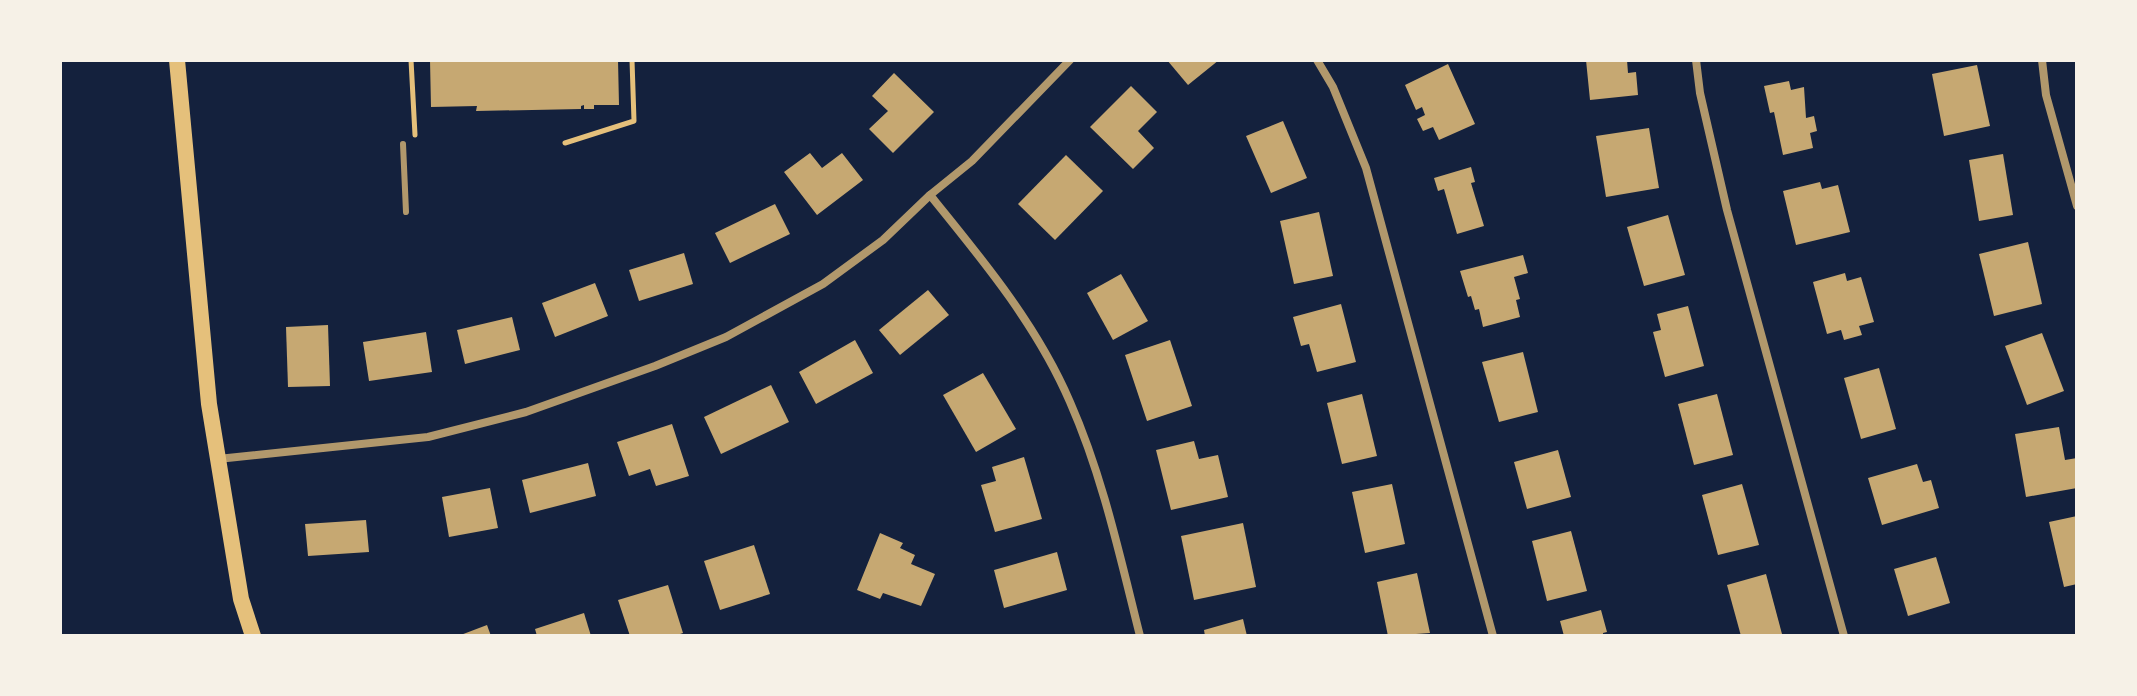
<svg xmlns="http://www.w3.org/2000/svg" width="2137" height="696" font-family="Poppins,sans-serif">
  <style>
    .building { fill: #c6a872 }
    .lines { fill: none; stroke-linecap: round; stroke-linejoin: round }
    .path { stroke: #e5c07b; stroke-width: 5 }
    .service { stroke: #b1986c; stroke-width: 6 }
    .minor { stroke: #b1986c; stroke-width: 8 }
    .secondary { stroke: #e5c07b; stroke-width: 16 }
  </style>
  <rect width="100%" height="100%" fill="#14213d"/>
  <g class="building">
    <path d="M430 60H618L619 105H594V109H584V105L581 106V109L476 111 477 106 431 107Z"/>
    <path d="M1167 60H1219L1188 85Z"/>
    <path d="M1586 60H1627L1628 73 1636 72 1638 95 1590 100Z"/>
    <path d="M1448 64 1475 124 1439 140 1433 127 1423 131 1417 119 1425 115 1422 107 1416 110 1405 85Z"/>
    <path d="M1977 65 1990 126 1944 136 1932 74Z"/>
    <path d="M894 73 934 112 893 153 869 129 888 111 872 96Z"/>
    <path d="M1789 81 1791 90 1804 87 1806 118 1814 116 1817 131 1810 133 1813 148 1783 155 1774 112 1770 113 1764 86Z"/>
    <path d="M1131 86 1157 112 1138 131 1154 148 1133 169 1090 127Z"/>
    <path d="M1283 121 1307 178 1271 193 1246 136Z"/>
    <path d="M1649 128 1659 188 1606 197 1596 136Z"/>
    <path d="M810 153 822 168 842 153 863 180 817 215 784 172Z"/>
    <path d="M2003 154 2013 215 1979 221 1969 160Z"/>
    <path d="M1066 155 1103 191 1055 240 1018 204Z"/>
    <path d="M1471 167 1475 182 1471 183 1484 226 1457 234 1444 189 1438 191 1434 178Z"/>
    <path d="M1820 182 1822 189 1838 185 1850 232 1796 245 1783 191Z"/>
    <path d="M775 204 790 234 730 263 715 233Z"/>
    <path d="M1319 212 1333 276 1294 284 1280 221Z"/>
    <path d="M1668 215 1685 275 1644 286 1627 227Z"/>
    <path d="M2028 242 2042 304 1994 316 1979 254Z"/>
    <path d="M684 253 693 284 639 301 629 270Z"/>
    <path d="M1523 255 1528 273 1514 277 1520 299 1516 300 1520 317 1483 327 1479 309 1475 310 1471 296 1468 297 1460 271Z"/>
    <path d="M1845 273 1847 281 1861 277 1874 322 1859 326 1862 335 1844 340 1841 330 1827 334 1813 282Z"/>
    <path d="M1121 274 1148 321 1113 340 1087 293Z"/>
    <path d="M595 283 608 316 555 337 542 303Z"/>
    <path d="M928 290 949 315 900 355 879 330Z"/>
    <path d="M1341 304 1356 362 1317 372 1309 344 1301 346 1293 317Z"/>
    <path d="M1688 306 1704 366 1665 377 1653 332 1661 330 1657 314Z"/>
    <path d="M512 317 520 350 465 364 457 330Z"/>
    <path d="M328 325 330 386 288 387 286 327Z"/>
    <path d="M426 332 432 372 369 381 363 342Z"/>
    <path d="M2042 333 2064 391 2027 405 2005 346Z"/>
    <path d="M855 340 873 373 816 404 799 372Z"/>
    <path d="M1170 340 1192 406 1147 421 1125 355Z"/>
    <path d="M1523 352 1538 412 1499 422 1482 362Z"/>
    <path d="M1879 368 1896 429 1861 439 1844 378Z"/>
    <path d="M983 373 1016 429 976 452 943 395Z"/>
    <path d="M771 385 789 422 721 454 704 417Z"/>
    <path d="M1362 394 1377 456 1342 464 1327 403Z"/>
    <path d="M1717 394 1733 455 1694 465 1678 404Z"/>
    <path d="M672 424 689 476 656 486 650 469 629 476 617 442Z"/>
    <path d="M2059 427 2065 460 2077 458V488L2026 497 2015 434Z"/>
    <path d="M1194 441 1199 459 1218 455 1228 497 1171 510 1156 450Z"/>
    <path d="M1558 450 1571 497 1527 509 1514 462Z"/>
    <path d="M1024 457 1042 519 995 532 981 485 996 481 992 467Z"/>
    <path d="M588 463 596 496 530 513 522 480Z"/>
    <path d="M1917 464 1923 482 1931 480 1939 508 1882 525 1868 478Z"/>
    <path d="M1392 484 1405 544 1365 553 1352 492Z"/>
    <path d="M1742 484 1759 545 1718 555 1702 495Z"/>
    <path d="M490 488 498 528 449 537 442 497Z"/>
    <path d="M2077 516V584L2064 587 2049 522Z"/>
    <path d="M366 520 369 552 308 556 305 524Z"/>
    <path d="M1243 523 1256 587 1194 600 1181 536Z"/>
    <path d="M1571 531 1587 591 1547 601 1532 541Z"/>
    <path d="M880 533 903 543 900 548 915 555 911 564 935 574 921 606 883 593 880 599 857 590Z"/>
    <path d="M754 545 770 594 720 610 704 561Z"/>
    <path d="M1057 552 1067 590 1004 608 994 570Z"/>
    <path d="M1936 557 1950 603 1908 616 1894 569Z"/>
    <path d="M1417 573 1430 633 1388 636 1377 582Z"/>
    <path d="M1766 574 1782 634 1741 636 1727 585Z"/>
    <path d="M668 585 683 633 674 636H630L618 600Z"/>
    <path d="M1601 610 1607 632 1603 633V636H1564L1560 621Z"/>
    <path d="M584 613 591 636H537L535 629Z"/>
    <path d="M1243 619 1247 636H1205L1204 630Z"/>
    <path d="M487 625 491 636H458Z"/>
  </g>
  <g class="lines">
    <g class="path">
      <path d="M411 60 415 135"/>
      <path d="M565 143 634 121 632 60"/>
    </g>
    <path class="service" d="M403 144 406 212"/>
    <g class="minor">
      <path d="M1317 60 1333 87 1366 168 1493 636"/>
      <path d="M1696 60 1700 93 1727 210 1844 636"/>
      <path d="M2042 60 2046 95 2077 206"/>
      <path d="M930 195C982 259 1037 325 1070 402 1103 477 1120 557 1140 636"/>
      <path d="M218 459 428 437 526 412 655 366 726 337 823 284 883 240 930 195 972 161 1070 60"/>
    </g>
    <path class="secondary" d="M177 60 209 404 241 599 253 636"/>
  </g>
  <rect width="2137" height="696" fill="none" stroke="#f6f1e7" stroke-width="124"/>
</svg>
